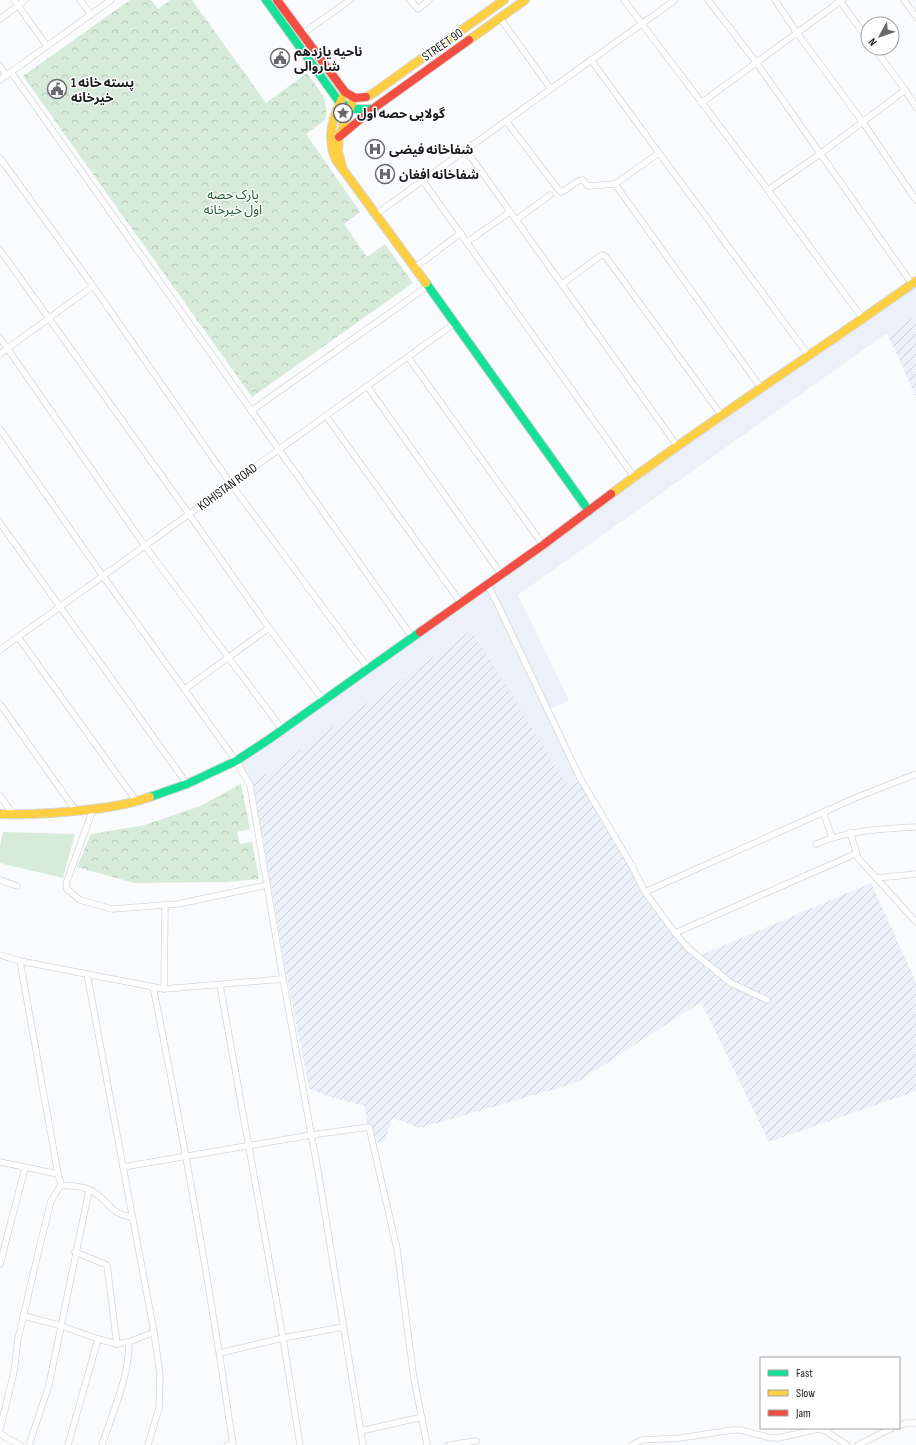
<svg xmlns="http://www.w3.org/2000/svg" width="916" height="1445" font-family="'Sofia Sans Condensed','Noto Sans Arabic',sans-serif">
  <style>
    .built { fill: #ecf0f9 }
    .industrial { fill: url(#industrial-furrows) }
    .green { fill: #d6ebda }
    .park { fill: url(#park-crowns) }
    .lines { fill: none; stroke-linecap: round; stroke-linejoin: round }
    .street-casing { stroke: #d6d7d9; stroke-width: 7 }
    .fast-casing { stroke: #d6d7d9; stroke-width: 10 }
    .slow-casing { stroke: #d6d7d9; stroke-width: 10 }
    .jam-casing { stroke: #d6d7d9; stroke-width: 10 }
    .street { stroke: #fefeff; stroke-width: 5.5 }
    .fast { stroke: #16e098; stroke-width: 8 }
    .slow { stroke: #ffcf43; stroke-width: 8 }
    .jam { stroke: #f24e42; stroke-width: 8 }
    .labels { text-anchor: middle; stroke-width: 3; stroke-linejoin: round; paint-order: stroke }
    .street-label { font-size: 13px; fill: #1a1b1e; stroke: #fff }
    .poi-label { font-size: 13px; font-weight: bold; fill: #1a1b1e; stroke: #fff; text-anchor: start }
    .park-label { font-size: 13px; fill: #19592b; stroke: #fff }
  </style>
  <defs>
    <pattern id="industrial-furrows" width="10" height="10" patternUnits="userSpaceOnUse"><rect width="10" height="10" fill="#ecf0f9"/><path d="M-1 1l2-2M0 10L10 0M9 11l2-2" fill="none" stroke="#cacdd5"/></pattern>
    <pattern id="park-crowns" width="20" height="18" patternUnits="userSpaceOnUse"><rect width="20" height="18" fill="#d6ebda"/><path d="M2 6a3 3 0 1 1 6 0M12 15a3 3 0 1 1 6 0" fill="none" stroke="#b7c9bb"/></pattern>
  </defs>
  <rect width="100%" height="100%" fill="#fafbfd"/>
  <path class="built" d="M916 281V316L887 333 518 595 569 700 548 710 580 778 566 783 470 630 253 783 236 761Z"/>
  <g class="industrial">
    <path d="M916 316V396L887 333Z"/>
    <path d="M471 630 566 783 580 778 662 916 699 956 871 883 916 982V1091L769 1142 701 1002 576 1083 420 1128 393 1118 383 1143H378L367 1122 364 1106 324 1095 309 1088 286 972 253 783Z"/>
  </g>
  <path class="green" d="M3 832 75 834 63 878 0 863V846Z"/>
  <g class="park">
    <path d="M130 0H151L158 9 170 0H192L266 103 307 73C319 91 330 98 325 120L306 134 360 212 344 224 367 257 385 244 413 283 252 397 23 76Z"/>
    <path d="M241 784 250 829 237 832 240 844 252 842 259 879 225 882 134 883 77 867 91 834 145 825 200 806Z"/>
  </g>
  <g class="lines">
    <g class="street-casing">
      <g id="street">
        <path d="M14 0 47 46"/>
        <path d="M80 0 91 15"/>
        <path d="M410 0 418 9 429 0"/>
        <path d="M624 0 768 190 863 319"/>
        <path d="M708 0 756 62 912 284"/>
        <path d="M775 0 797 33 862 121 916 200"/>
        <path d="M839 0 868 39"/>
        <path d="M904 0 916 17"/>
        <path d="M500 18 551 89"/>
        <path d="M0 19 25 0"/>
        <path d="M302 34 350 0"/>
        <path d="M874 48 905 90 916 107"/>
        <path d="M591 60 659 153 809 356"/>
        <path d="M0 66 6 75"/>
        <path d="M11 72 412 637"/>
        <path d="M0 80 111 0"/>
        <path d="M701 103 842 0"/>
        <path d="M506 121 558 189 561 192C569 190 574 180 583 180L587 185 589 186 615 184 659 153"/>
        <path d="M466 150 678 447"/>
        <path d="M0 158 93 286 231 484 368 668"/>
        <path d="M423 181 634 477"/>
        <path d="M615 184 761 388"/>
        <path d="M768 190 820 154 905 90"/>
        <path d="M376 214 675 0"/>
        <path d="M516 220 550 195"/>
        <path d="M467 242 510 212"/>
        <path d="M0 250 189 514 269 628 323 700"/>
        <path d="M414 268 461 233"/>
        <path d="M562 284 600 256 603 255 606 257 722 416"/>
        <path d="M0 338 145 546 282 729"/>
        <path d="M0 354 93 286"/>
        <path d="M408 357 543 545"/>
        <path d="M367 386 501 574"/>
        <path d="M251 411 428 286"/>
        <path d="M326 416 461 603"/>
        <path d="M0 429 103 576 236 761 250 785 283 979 319 1177 363 1445"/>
        <path d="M0 523 187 784"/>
        <path d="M487 584 496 601 580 778 632 866 645 892 675 933 689 949 731 983 767 1000"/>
        <path d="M18 637 137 802"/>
        <path d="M0 650 455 323"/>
        <path d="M185 689 269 628"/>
        <path d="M0 704 76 811"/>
        <path d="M0 796 14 815"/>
        <path d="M93 809 66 884 67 889 80 900 112 909 178 904 267 885"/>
        <path d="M823 812 832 837"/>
        <path d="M850 832 858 858 916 922"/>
        <path d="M816 844C849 830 880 829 916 827"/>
        <path d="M877 878 916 874"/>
        <path d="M0 880 17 886"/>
        <path d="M645 892 855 798 916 774"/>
        <path d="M675 933 855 854"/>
        <path d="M0 955 20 961 164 989 283 979"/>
        <path d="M87 974 154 1332 160 1375 159 1408 148 1445"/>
        <path d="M220 985 283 1338 300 1445"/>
        <path d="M153 987C184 1139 211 1292 233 1445"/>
        <path d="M164 989 165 906"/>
        <path d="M0 1162 58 1174"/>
        <path d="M123 1167 311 1135 369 1127 397 1249 414 1379 427 1445"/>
        <path d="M61 1185C75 1186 88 1186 99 1196 113 1207 112 1214 132 1217"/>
        <path d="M75 1252 107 1265 117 1344"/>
        <path d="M0 1264 25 1168"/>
        <path d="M24 1316 62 1326 98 1339 117 1344 129 1342 154 1332"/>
        <path d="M220 1353 283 1338 343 1327"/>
        <path d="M899 1426 906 1423H916"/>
        <path d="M0 1429 14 1372 18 1339 40 1245 51 1201 61 1185 58 1174 20 961"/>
        <path d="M361 1431 422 1417"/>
        <path d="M0 1433 5 1437 20 1445"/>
        <path d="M29 1445 49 1385 89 1190"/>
        <path d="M68 1445 98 1339"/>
        <path d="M102 1445C113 1411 129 1378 129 1342"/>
        <path d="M227 1445H233"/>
        <path d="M449 1445 476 1441"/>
        <path d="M632 1445 642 1440 680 1438 732 1430H741L771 1438H778L818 1429 824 1430 847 1445"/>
        <path d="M858 1445 892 1428"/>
      </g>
    </g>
    <g class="fast-casing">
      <g id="fast">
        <path d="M266 0 340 103 355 109H371"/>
        <path d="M426 283 589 511"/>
        <path d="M150 797 187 784 236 761 268 740 420 632"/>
      </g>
    </g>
    <g class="slow-casing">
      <g id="slow">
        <path d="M469 40 525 0"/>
        <path d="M345 92C334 115 325 135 336 160L426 283"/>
        <path d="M366 97 372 94 504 0"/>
        <path d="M342 167 338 151 339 137 352 103"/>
        <path d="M611 494C711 420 815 353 916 281"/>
        <path d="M0 814C18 815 35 814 53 813 85 810 119 808 150 797"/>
      </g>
    </g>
    <g class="jam-casing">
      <g id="jam">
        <path d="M277 0 345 92 355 98 366 97"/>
        <path d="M339 137 374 108 469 40"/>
        <path d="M420 632 543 545 611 494"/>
      </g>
    </g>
    <use href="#street" class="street"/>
    <use href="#fast" class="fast"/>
    <use href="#slow" class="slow"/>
    <use href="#jam" class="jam"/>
  </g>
  <defs>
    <g id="civic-ring" transform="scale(1)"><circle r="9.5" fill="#fff" stroke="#68696c" stroke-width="1.5"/><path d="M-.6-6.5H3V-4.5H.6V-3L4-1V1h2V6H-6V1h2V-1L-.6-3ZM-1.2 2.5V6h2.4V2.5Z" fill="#68696c"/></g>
    <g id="sight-ring" transform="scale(1)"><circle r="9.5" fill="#fff" stroke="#68696c" stroke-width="1.5"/><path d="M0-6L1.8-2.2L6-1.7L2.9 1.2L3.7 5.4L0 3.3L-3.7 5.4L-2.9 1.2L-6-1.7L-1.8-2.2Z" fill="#68696c"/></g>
    <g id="hospital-ring" transform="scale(1)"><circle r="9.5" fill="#fff" stroke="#68696c" stroke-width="1.5"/><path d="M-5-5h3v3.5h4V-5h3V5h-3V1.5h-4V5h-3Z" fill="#68696c"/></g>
  </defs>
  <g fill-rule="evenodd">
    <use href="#civic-ring" x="280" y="58"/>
    <use href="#civic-ring" x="57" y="89"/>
    <use href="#sight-ring" x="343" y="113"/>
    <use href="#hospital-ring" x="375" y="149"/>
    <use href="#hospital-ring" x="385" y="174"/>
  </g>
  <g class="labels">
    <g class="street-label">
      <text transform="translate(442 44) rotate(-35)" y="5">STREET 90</text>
      <text transform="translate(227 486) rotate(-36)" y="5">KOHISTAN ROAD</text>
    </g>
    <g class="poi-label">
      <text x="294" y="56">ناحیه یازدهم<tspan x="294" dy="15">شاروالی</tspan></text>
      <text x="71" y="87">1 پسته خانه<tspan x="71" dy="15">خیرخانه</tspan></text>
      <text x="357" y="118">گولایی حصه اول</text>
      <text x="389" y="154">شفاخانه فیضی</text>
      <text x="399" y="179">شفاخانه افغان</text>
    </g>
    <g class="park-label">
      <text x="233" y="199">پارک حصه<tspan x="233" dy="15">اول خیرخانه</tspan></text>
    </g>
  </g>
  <rect x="760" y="1357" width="140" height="72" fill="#ffffff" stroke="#a3a4a5"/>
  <rect x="768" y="1370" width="20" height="6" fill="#16e098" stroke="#a3a4a5"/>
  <text x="796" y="1377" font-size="12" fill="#1a1b1e">Fast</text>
  <rect x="768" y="1390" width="20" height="6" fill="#ffcf43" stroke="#a3a4a5"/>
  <text x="796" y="1397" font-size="12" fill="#1a1b1e">Slow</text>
  <rect x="768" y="1410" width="20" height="6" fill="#f24e42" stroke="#a3a4a5"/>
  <text x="796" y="1417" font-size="12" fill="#1a1b1e">Jam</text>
  <g transform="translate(880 36) rotate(230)"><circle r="19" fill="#ffffff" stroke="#a3a4a5"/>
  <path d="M0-3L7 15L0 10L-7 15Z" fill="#68696c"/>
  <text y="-6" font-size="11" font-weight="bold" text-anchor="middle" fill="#1a1b1e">N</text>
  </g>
</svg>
